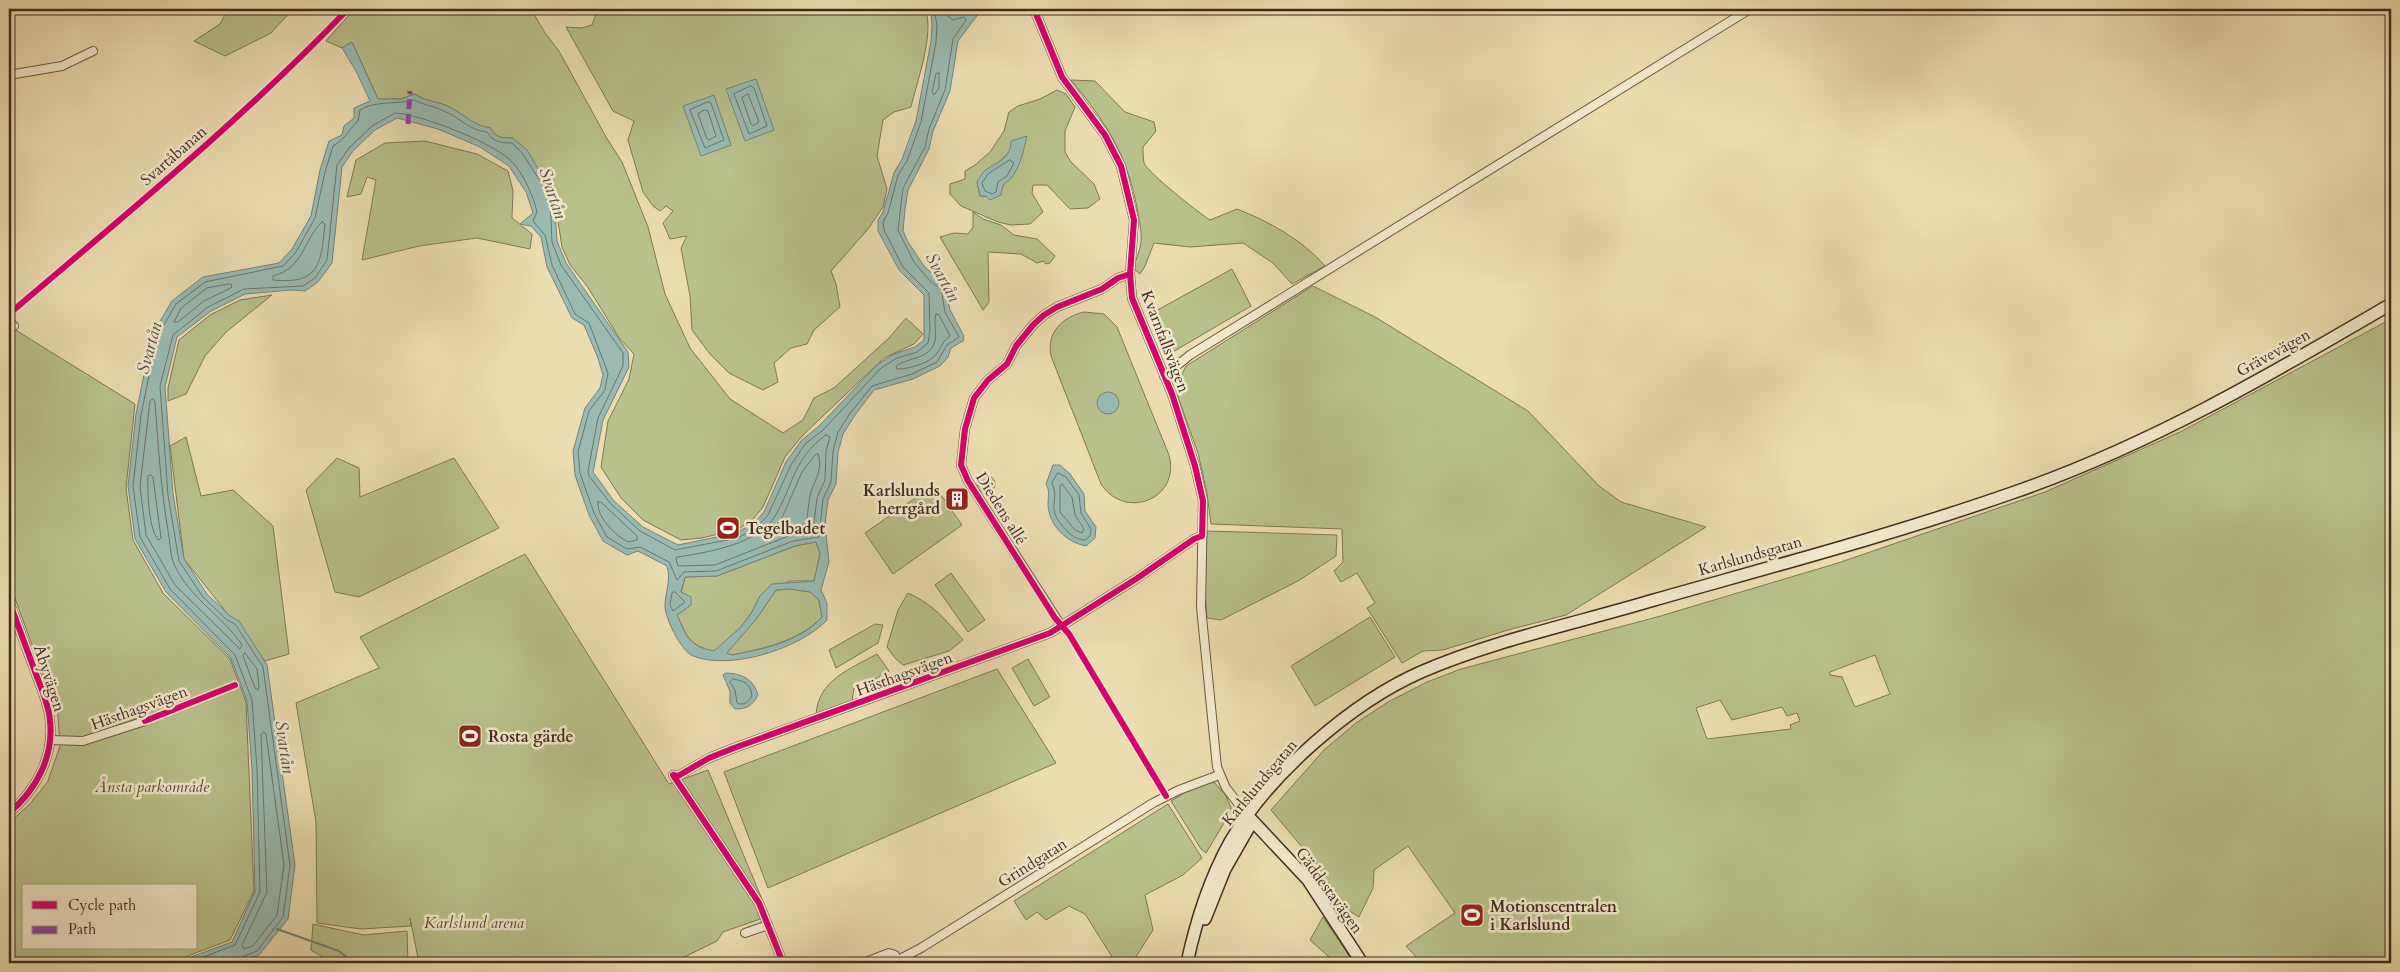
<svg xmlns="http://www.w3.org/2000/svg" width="2400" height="972" font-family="Cardo,serif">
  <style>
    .green { fill: #b8c08b; stroke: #7e7657; fill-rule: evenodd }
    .water { fill: #99bbb2; stroke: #778179; fill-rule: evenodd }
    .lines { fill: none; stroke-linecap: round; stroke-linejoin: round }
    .shore { stroke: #6e736a; stroke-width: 1 }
    .stream { stroke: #778179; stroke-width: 2 }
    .street-casing { stroke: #6d5846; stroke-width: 10 }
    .secondary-casing { stroke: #432b23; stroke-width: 14 }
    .street { stroke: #f2e9cc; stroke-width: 8 }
    .secondary { stroke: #f2e9cc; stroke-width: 11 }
    .quiet { stroke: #8e44ad; stroke-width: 5; stroke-dasharray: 10 5; stroke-linecap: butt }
    .cycleway-casing { stroke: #f2e9cc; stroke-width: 9 }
    .cycleway { stroke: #d6006c; stroke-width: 6 }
    .labels { text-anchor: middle; stroke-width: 5; stroke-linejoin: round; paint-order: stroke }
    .street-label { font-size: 16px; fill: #432b23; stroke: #f2e9cc }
    .poi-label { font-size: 16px; font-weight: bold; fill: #432b23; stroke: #f2e9cc; text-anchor: start }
    .park-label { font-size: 16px; font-style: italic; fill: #5a4938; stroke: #f2e9cc }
    .water-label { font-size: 18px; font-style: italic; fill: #584f47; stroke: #f2e9cc }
  </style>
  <rect width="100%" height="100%" fill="#ebddb0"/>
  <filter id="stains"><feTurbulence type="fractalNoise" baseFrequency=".004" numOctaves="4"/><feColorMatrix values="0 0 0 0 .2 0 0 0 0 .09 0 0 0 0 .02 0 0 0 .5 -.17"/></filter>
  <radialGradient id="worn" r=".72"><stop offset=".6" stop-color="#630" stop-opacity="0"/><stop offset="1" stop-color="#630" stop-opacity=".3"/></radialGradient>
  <g class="green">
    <path d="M228 9H293L271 33 225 56 194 41 220 24Z"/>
    <path d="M354 9H531L545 33 559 51 606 137 622 162 648 227 665 294 690 348 730 399 783 433 803 420 814 398 834 388 889 338 906 318 923 334 914 344 884 358 802 436 785 457 763 507 754 518 739 529 702 538 681 540 643 520 621 498 601 467 608 421 629 379 634 354 620 339 587 286 570 265 562 247 554 195 513 138C502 138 495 138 490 128 471 126 463 112 445 105 434 101 425 101 415 94L401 99H378L352 42 342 48 326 41Z"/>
    <path d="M598 9H925C935 33 917 81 911 107L894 112 883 120 877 156 887 189 883 207 868 229 831 271 836 284 840 307 814 330 807 344 791 348 774 363 778 382 763 390 729 373 710 354 692 330 690 296 681 248 687 236 670 239 663 223 673 211 666 206 660 211 653 206 643 192 628 140 634 121 613 111 566 27 581 28 592 25Z"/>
    <path d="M1071 80 1095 81 1125 112 1154 122 1156 131 1143 147C1143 152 1143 158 1144 163 1148 173 1199 213 1210 220L1237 209C1268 221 1303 240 1325 266L1292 284 1273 263 1243 243 1190 247 1154 243 1145 266 1140 274 1133 268C1136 260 1140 251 1141 242 1142 231 1139 219 1137 208 1127 154 1105 121 1071 80Z"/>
    <path d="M1057 90 1066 94 1075 107 1065 131V152L1071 162 1094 184 1100 199 1088 208 1070 209 1047 185H1033L1032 193 1043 212 1030 224 1011 225 998 222 961 206 950 194V184L965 179V171L975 165 990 152 1004 131 1009 112 1018 106 1040 99ZM1011 149 1003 185 990 200 986 196H980L977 182C987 168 1002 163 1011 149Z"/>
    <path d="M425 141 477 154 508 171 513 191 512 218 532 234 530 249 477 238 419 246 362 260 376 180 367 177 361 194 347 197 356 160 385 143Z"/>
    <path d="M973 212 983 219 1001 225 1014 235 1037 239 1055 256 1050 263 1046 264 1043 261 1037 263 1021 254 988 252 989 302 983 310 940 237 954 233 968 234 973 227Z"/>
    <path d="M1232 269 1251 306 1171 353 1152 313Z"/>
    <path d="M1313 286 1375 317 1528 411 1599 486 1621 502 1706 527 1566 615 1508 630 1443 650 1423 651 1402 663 1367 608 1375 603 1357 573 1341 582 1334 571 1343 562 1342 529 1211 524 1207 493 1198 453 1178 397 1176 386 1186 366Z"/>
    <path d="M272 295 226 332 205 356 186 394 168 401V388L179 340 210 315 240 300Z"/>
    <path d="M1084 312 1104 314 1117 327 1169 455C1181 499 1125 521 1101 484L1051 356C1046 332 1063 317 1084 312Z"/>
    <path d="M2391 319V963H1422L1406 946 1455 913 1408 846 1374 870 1373 888 1359 917 1342 906 1318 866 1271 810 1324 750 1356 723 1388 702 1427 682 1461 669 1657 617 1838 563 2045 492 2182 431ZM1875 655 1890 694 1855 707 1842 677 1830 675V672ZM1720 700 1732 720 1782 707 1787 716 1797 713 1800 721 1790 725 1791 729 1707 739 1696 708Z"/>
    <path d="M9 326 135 404 126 488 133 540 163 593 230 659 246 702 254 891 230 940 169 963H9V823L30 804 48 781 60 746 58 716 9 582ZM24 886H196V948H24Z"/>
    <path d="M186 437 201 496 233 490 273 526 289 654 265 661 184 559 170 446Z"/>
    <path d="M337 458 359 468 360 497 454 458 499 528 359 597 335 592 306 490Z"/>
    <circle cx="986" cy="484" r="9"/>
    <path d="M934 485 962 525 893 574 865 533Z"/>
    <path d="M1207 531 1337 535 1336 556 1298 581 1221 620 1207 618 1205 590Z"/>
    <path d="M816 542 820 554 814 581H790L760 596 752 612 741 627 714 652C689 645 687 637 677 615L691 605 681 592 685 577 717 576 795 546Z"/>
    <path d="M525 554 669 784 708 770 769 916 723 932 717 941 672 963H419L410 918 411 926 361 929 317 923 316 822 296 703 379 668 360 637Z"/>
    <path d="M951 573 985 620 968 632 935 585Z"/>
    <path d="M790 589 810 592 819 600 822 617C799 641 763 649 731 655L726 653 757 618 776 590Z"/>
    <path d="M908 593C934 605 945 619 963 640L949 651 903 665 895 658 887 647 898 610Z"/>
    <path d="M1370 617 1395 657 1315 706 1291 666Z"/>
    <path d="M875 624 883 625 878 643 836 668 829 650Z"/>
    <path d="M877 654 889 671 867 684 854 688 852 701 816 715C818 680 850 669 877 654Z"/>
    <path d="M1028 659 1050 697 1034 706 1012 668Z"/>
    <path d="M997 669 1056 763 768 888 724 772Z"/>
    <path d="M1213 781 1225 794 1232 810 1206 853 1201 849 1171 801 1194 787Z"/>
    <path d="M1168 804 1202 858 1183 875 1145 895 1153 930 1132 963H1116L1085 914 1069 906 1046 920 1037 912 1026 920 1014 901Z"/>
    <path d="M1323 917 1354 963H1336L1310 940Z"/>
    <path d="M313 924 363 935 407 931 408 963H326L324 958 311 950Z"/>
  </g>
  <g class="water">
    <path d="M928 9H948L956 15 963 9H982L958 41 950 91 933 131 929 149 908 190 905 209 903 231 908 242 924 266 945 286 950 310 964 336 963 341 951 348 948 357 940 366 913 379 874 390 855 415 843 434 838 452 836 484 828 500 825 525 829 562 821 590 827 603V620C801 648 731 671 693 656 688 654 681 645 678 640 673 632 664 613 665 604 666 590 671 580 667 566L638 551 627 555 603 541 589 515 575 475 573 451 585 408 600 388 603 375 598 358 584 325 572 318 547 267 541 237 531 226 520 224 533 213 526 192 509 166 480 147 438 129 397 118 375 130 353 151 342 167 332 263 318 282 305 291 291 290 245 294 211 311 177 337 165 387 173 494 184 559 207 594 230 616 239 621 267 665 295 865 288 919 259 955 239 963H174L232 942 255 891 252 769 247 701 231 658 166 592 135 539 128 486 136 414 152 335 172 301 203 277 279 263 292 249 311 216 320 170 329 141 342 135 344 126 354 118V108L370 101 356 71 342 48 352 42 378 99H401L415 94C425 101 434 101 445 105 463 112 470 125 491 128 495 138 502 138 513 138L527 150 554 195 557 241 566 263 628 352 629 367 603 420 593 472 614 501 643 527 678 545 736 533 754 523 764 512 786 462 801 441 819 426 878 364 894 354 915 347 924 340V295L899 270 878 231V220L883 212 894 173 902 159 916 121 931 41 932 25 931 13ZM816 542 820 554 814 581 772 584 760 596 752 612 741 627 714 651C689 646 687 637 677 615L691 605V597L681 592 685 577 717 576 795 546ZM790 589 810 592 819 600 822 617C800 642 763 649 732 655L727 653 757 618 776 590Z"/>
    <path d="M756 79 774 130 745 141 726 89Z"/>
    <path d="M714 95 731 145 701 156 683 106Z"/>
    <path d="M1027 136C1023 153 1019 175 1003 185L1001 195 990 200 986 196H980L977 182C980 178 982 172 987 169 999 161 1011 158 1011 141Z"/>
    <circle cx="1108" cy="403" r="11"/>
    <path d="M1053 465H1060L1070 474 1084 494 1085 511 1096 527 1095 538 1086 546C1066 542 1048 525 1048 503 1048 496 1050 491 1046 484Z"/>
    <path d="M726 673C743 674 753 679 758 695 752 706 747 709 735 709L730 703V691L723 675Z"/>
  </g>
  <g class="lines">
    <g class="shore">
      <path d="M939 73V88L934 95 932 92 936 74Z"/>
      <path d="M751 86 754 88 767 126 749 134 734 94Z"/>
      <path d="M748 94 759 122 753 126 751 124 742 98Z"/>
      <path d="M708 102 711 103 724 140 705 148 690 110Z"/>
      <path d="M705 110 708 111 716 136 709 140 707 139 698 114Z"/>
      <path d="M1010 160 1014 163 1007 176 998 182 996 192 992 194 985 191 982 183 988 174Z"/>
      <path d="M322 222 325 224C321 263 320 285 273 280V276C304 268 303 240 322 222Z"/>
      <path d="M230 284 232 285 231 288 204 301 178 322H174L181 308 207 288Z"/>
      <path d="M936 314 939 315 950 336C943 341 942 345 938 352 931 363 910 369 897 369L896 366C908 357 930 360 935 341 937 332 933 322 936 314Z"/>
      <path d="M153 399 155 402C158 445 161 488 168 531 170 541 170 555 174 564 190 599 223 616 242 645L240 649 175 585 146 535 140 486 150 401Z"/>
      <path d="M826 435 830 437 826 451 825 480 817 498 813 531 791 535 715 565 678 566 676 559 677 557C706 553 757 544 774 518 793 487 793 458 826 435Z"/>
      <path d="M818 454C824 470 813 482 810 496 808 505 808 515 806 524L775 532 774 529 781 520 802 472 815 455Z"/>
      <path d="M1058 473 1066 477 1079 495 1081 513 1091 529 1090 536 1085 540C1078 540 1072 536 1067 531 1043 506 1061 504 1052 483Z"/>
      <path d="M151 475 153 477 161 538 159 540C149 533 147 490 148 476Z"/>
      <path d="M1062 484 1072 497 1075 515 1084 529 1082 533 1075 530 1060 512V486Z"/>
      <path d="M598 502H601L637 536V540L628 542C616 536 596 517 598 502Z"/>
      <path d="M675 592 685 602 673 611 670 605 672 593Z"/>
      <path d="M245 653 257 669 259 687 258 690 255 688 243 656Z"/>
      <path d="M733 679C744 681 750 683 752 695 749 702 744 706 737 703L735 690 730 682Z"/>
      <path d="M264 732 266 734 284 865 277 915 253 946 244 949 242 945 267 892 261 735Z"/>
      <path d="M188 963 235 945 260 892 257 769 252 700 235 655 170 589 140 537 133 486 141 415 157 337 176 304 205 282 283 266 296 252 315 218 325 172 333 146C346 139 347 131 358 121L360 110C376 100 396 105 414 100 426 106 434 106 444 111 461 118 468 130 487 132 493 142 501 143 512 143L523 154 550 197 552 242 561 265 623 353V366L598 418 588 471 589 476 611 504 640 531 675 550 738 538 757 527 768 515 791 465 805 444 823 430 881 368 897 358 917 352 928 343 930 331 929 293 903 267 884 230 883 222 888 213 898 175 907 161 921 122 936 42 937 25 934 9"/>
      <path d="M240 963 242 957 257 951 283 917 290 865 263 667 235 624 227 620 203 597 179 561 168 495 160 386 173 335 208 307 244 289 303 286 315 278 327 260 337 165 350 147 372 126 395 113C420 114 498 144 514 164 525 178 533 195 537 212L533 221 545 235 552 265 575 314 589 323 608 373 605 390 589 411 578 452 580 473 594 513 607 537 627 549 640 547 669 562 677 580 684 572 716 571 793 541 819 537 823 499 831 482 833 451 838 432 851 412 872 386 912 374 937 362 947 345 959 337 945 312 941 289 930 281 914 262 898 230 903 188 925 147 929 129 945 90 953 39 966 20 964 17 953 20 945 14 943 9"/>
    </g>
    <path class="stream" d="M277 929 339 951 354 963"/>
    <g class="street-casing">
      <g id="street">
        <path d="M1034 9 1062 77 1105 135 1121 166 1134 220 1130 274 1132 298 1172 394 1195 466 1203 501 1201 607 1217 767 1226 788 1248 816"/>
        <path d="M9 75 62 66 93 51"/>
        <path d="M9 322 14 326"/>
        <path d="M1164 376 1190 355 1750 9"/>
        <path d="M9 601C17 623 25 644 33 666 39 684 49 703 50 721 54 757 36 790 9 813"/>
        <path d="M1062 627 968 481 961 465 965 429 974 398 988 380 1007 364 1016 346 1033 325 1044 315 1057 307 1102 289 1118 278 1130 274"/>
        <path d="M50 740 83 741 145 721"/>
        <path d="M745 933 768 925"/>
        <path d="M898 960 921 948 1153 803 1179 790 1219 775"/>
        <path d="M783 963 759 903 673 775 678 776 709 758 734 748 1050 633 1136 579 1194 539 1202 536"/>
        <path d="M863 963 889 953 895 955 899 963"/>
      </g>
    </g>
    <g class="secondary-casing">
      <g id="secondary">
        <path d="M1248 816 1308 880 1362 963"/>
        <path d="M1205 919 1225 869 1249 827"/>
        <path d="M1187 963C1196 921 1209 880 1230 842 1268 775 1351 703 1421 672 1495 640 1577 623 1654 600 1774 566 1895 534 2012 493 2146 447 2270 375 2391 304"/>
      </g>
    </g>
    <use href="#street" class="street"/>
    <use href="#secondary" class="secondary"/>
    <path class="quiet" d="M408 124 410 91"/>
    <g class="cycleway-casing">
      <g id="cycleway">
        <path d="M1130 274 1118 278 1102 289 1057 307 1044 315 1033 325 1016 346 1007 364 988 380 974 398 965 429 961 465 968 481 1055 618 1069 634 1166 796"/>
        <path d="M9 314C125 215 243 119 348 9"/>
        <path d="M9 601C17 623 25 644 33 666 39 684 49 703 50 721 54 757 36 790 9 813"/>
        <path d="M145 721 235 685"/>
        <path d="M783 963 759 903 673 775 678 776 709 758 734 748 1050 633 1136 579 1194 539 1202 536 1203 501 1195 466 1172 394 1132 298 1130 274 1134 220 1121 166 1105 135 1062 77 1034 9"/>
      </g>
    </g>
    <use href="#cycleway" class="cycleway"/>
  </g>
  <defs>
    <g id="building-square" transform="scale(1.25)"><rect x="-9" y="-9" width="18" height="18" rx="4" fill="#8f2418" stroke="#f2e9cc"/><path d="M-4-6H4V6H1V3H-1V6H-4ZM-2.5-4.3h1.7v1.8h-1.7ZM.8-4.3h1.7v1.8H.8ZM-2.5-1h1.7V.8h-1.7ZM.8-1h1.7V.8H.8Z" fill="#fff"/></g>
    <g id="stadium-square" transform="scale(1.25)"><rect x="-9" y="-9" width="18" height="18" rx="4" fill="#8f2418" stroke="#f2e9cc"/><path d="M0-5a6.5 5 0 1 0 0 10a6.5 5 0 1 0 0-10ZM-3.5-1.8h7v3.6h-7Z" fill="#fff"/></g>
  </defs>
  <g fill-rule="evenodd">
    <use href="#building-square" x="957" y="499"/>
    <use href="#stadium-square" x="728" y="528"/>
    <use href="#stadium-square" x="470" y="736"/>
    <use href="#stadium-square" x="1472" y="915"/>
  </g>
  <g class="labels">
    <g class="street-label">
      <text transform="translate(173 155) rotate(-41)" y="6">Svartåbanan</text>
      <text transform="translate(1166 341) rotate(69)" y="6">Kvarnfallsvägen</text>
      <text transform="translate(2273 352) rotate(-29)" y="6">Grävevägen</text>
      <text transform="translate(1002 508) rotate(58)" y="6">Diedens allé</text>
      <text transform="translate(1750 555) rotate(-16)" y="6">Karlslundsgatan</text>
      <text transform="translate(904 673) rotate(-20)" y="6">Hästhagsvägen</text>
      <text transform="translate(50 678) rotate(72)" y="6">Åbyvägen</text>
      <text transform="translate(139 707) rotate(-20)" y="6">Hästhagsvägen</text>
      <text transform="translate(1259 782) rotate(-50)" y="6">Karlslundsgatan</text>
      <text transform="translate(1032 862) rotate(-32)" y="6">Grindgatan</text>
      <text transform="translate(1330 890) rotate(54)" y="6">Gäddestavägen</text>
    </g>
    <g class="poi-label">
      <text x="940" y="496" text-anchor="end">Karlslunds<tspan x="940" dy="18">herrgård</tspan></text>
      <text x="746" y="534">Tegelbadet</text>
      <text x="488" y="742">Rosta gärde</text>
      <text x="1490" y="912">Motionscentralen<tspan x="1490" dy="18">i Karlslund</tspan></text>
    </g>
    <g class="park-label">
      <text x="152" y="792">Ånsta parkområde</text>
      <text x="474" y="928">Karlslund arena</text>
    </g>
    <g class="water-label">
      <text transform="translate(553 193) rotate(71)" y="6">Svartån</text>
      <text transform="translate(943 277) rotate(61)" y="6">Svartån</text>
      <text transform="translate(149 348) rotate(-75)" y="6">Svartån</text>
      <text transform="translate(285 747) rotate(81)" y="6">Svartån</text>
    </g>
  </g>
  <rect width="2400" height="972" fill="none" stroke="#ebddb0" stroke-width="30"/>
  <rect x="10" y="10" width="2380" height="952" fill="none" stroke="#432b23" stroke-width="2.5"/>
  <rect x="15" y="15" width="2370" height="942" fill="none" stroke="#432b23"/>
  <rect x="22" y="884" width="175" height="65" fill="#f2e9cc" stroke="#ac9d88"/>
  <rect x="32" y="901" width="25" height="8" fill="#d6006c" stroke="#ac9d88"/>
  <text x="68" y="910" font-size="15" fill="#432b23">Cycle path</text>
  <rect x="32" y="926" width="25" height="8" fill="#8e44ad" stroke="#ac9d88"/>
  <text x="68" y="934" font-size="15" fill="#432b23">Path</text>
  <rect width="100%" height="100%" filter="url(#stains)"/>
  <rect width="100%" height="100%" fill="url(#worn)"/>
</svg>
